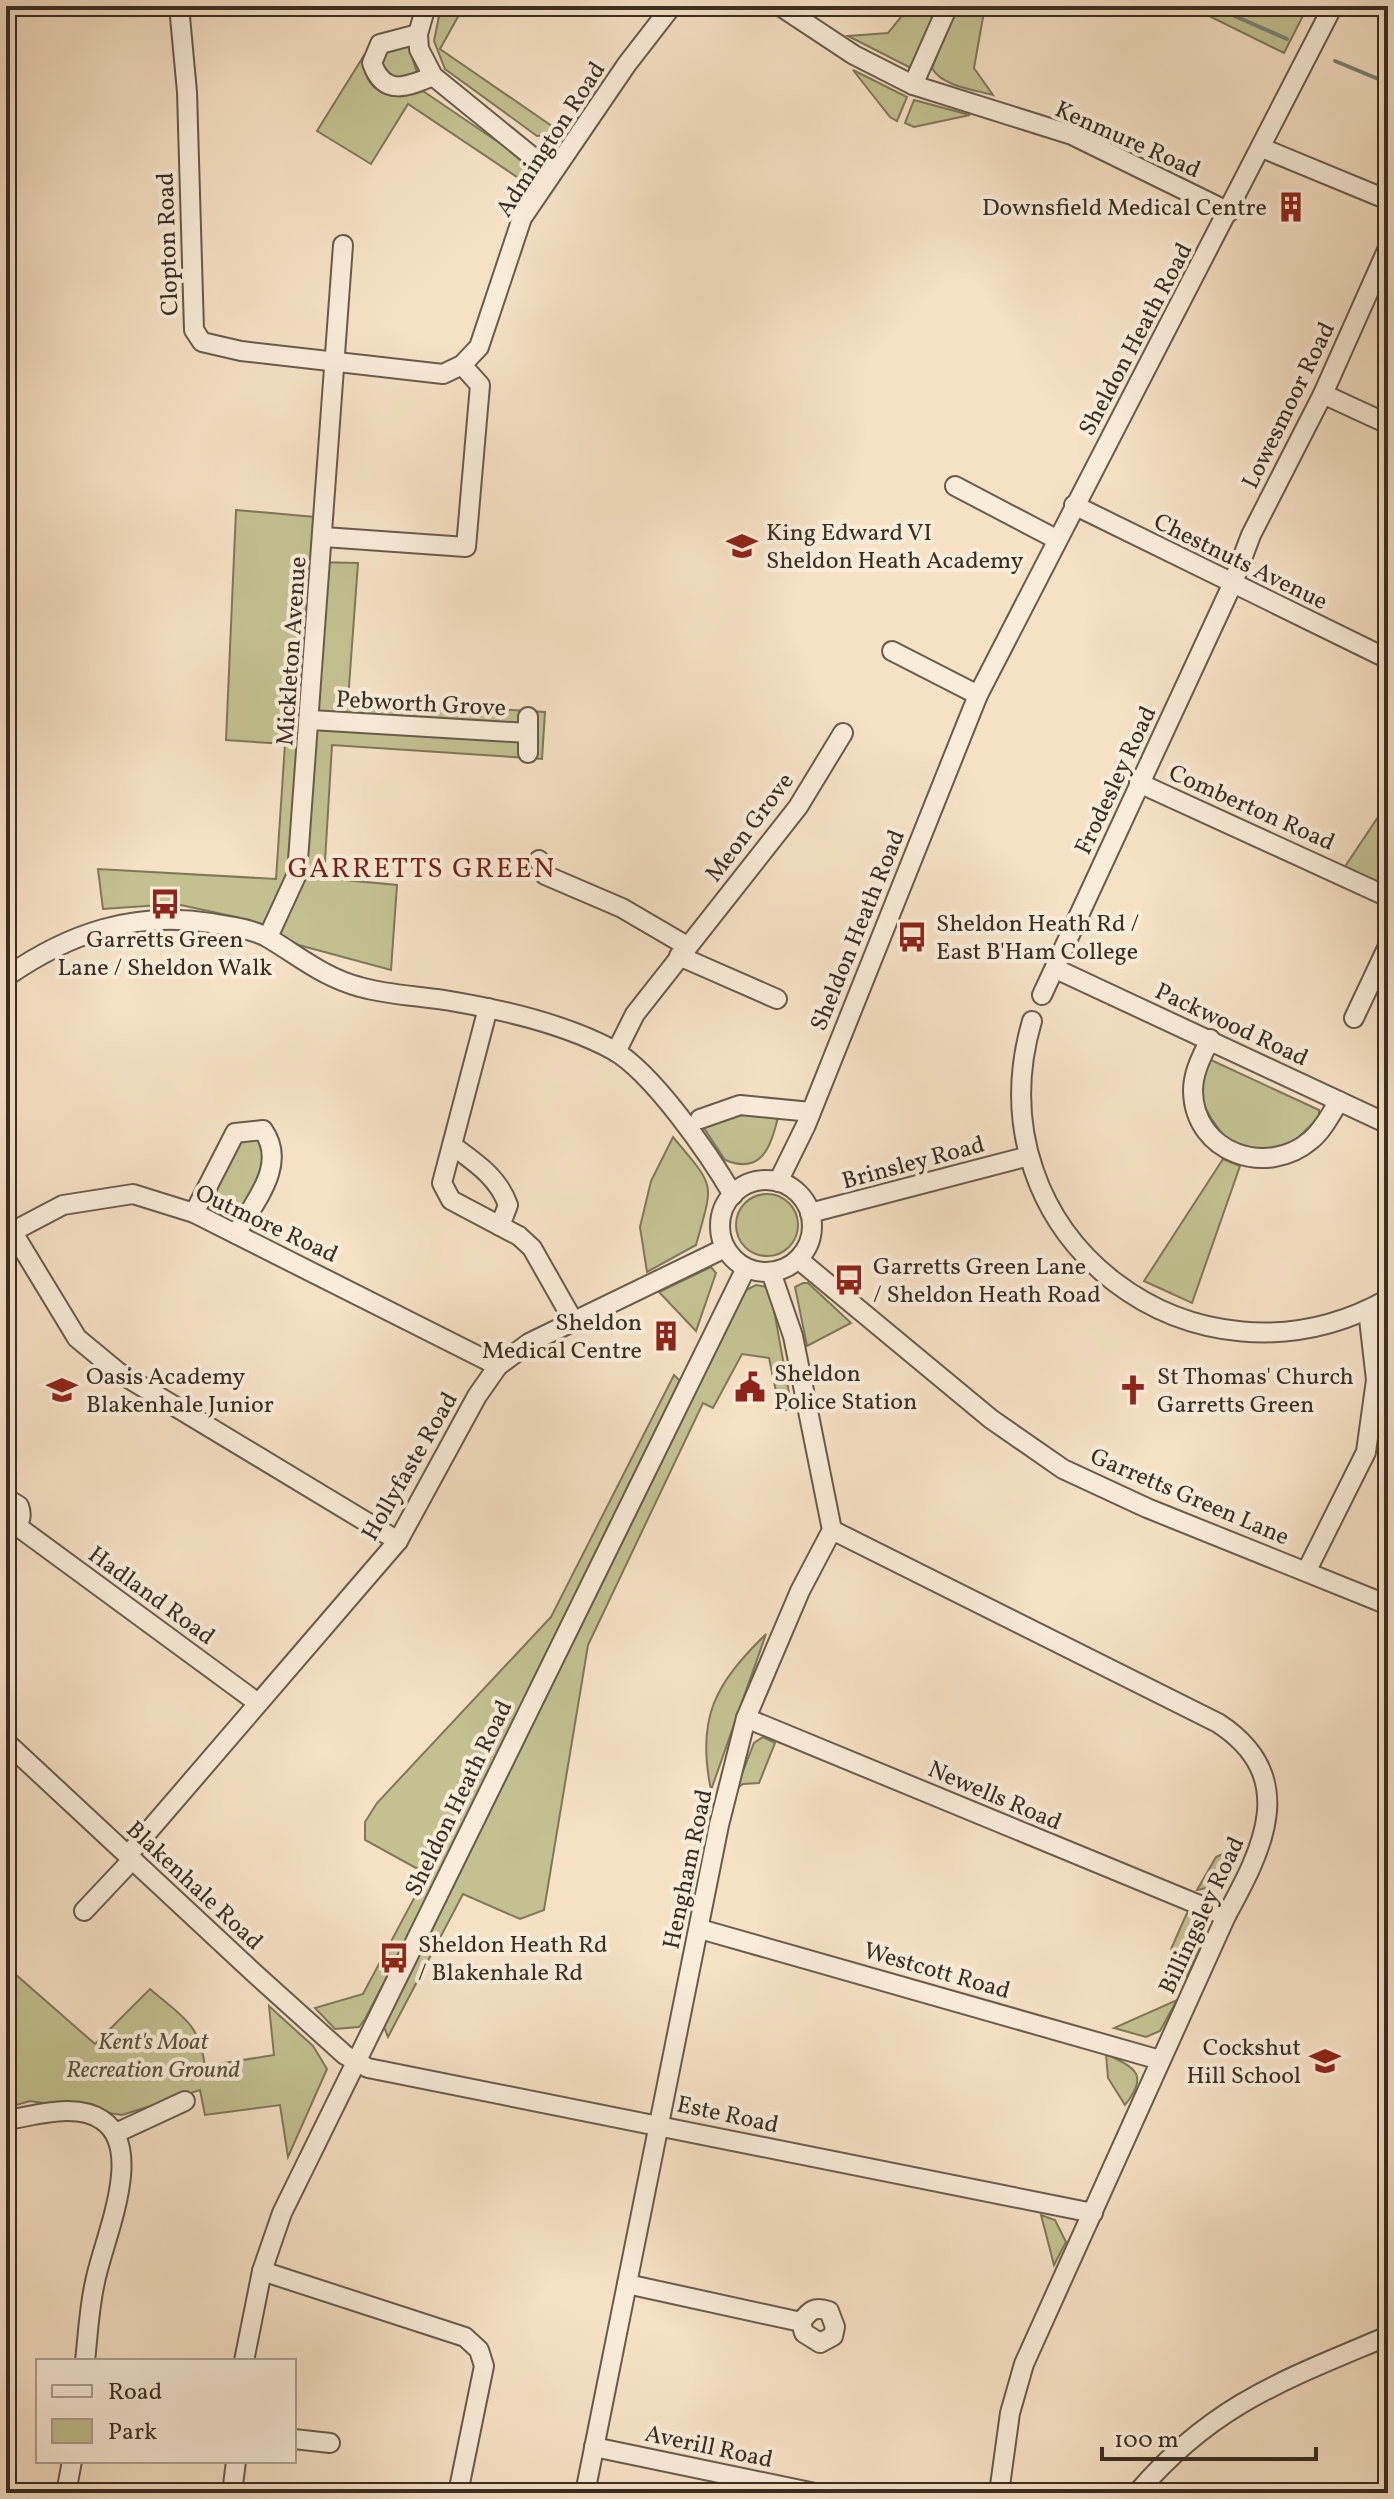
<svg xmlns="http://www.w3.org/2000/svg" width="1394" height="2499" font-family="Vollkorn,serif">
  <style>
    .green { fill: #c3c190; stroke: #7e785a; stroke-width: 2 }
    .lines { fill: none; stroke-linecap: round; stroke-linejoin: round }
    .stream { stroke: #758479; stroke-width: 4 }
    .minor-casing { stroke: #685b4c; stroke-width: 22 }
    .minor { stroke: #f9ecd9; stroke-width: 18 }
    .labels { text-anchor: middle; stroke-width: 8; stroke-linejoin: round; paint-order: stroke }
    .street-label { font-size: 24px; fill: #382e24; stroke: #f9ecd9 }
    .poi-label { font-size: 24px; fill: #382e24; stroke: #f9ecd9; text-anchor: start }
    .park-label { font-size: 24px; font-style: italic; fill: #5b533f; stroke: #f9ecd9 }
    .quarter-label { font-size: 28px; letter-spacing: 2px; fill: #7a1f14; stroke: #f9ecd9 }
  </style>
  <rect width="100%" height="100%" fill="#f6e1c5"/>
  <filter id="stains"><feTurbulence type="fractalNoise" baseFrequency=".0025" numOctaves="4"/><feColorMatrix values="0 0 0 0 .2 0 0 0 0 .09 0 0 0 0 .02 0 0 0 .5 -.17"/></filter>
  <radialGradient id="worn" r=".72"><stop offset=".6" stop-color="#630" stop-opacity="0"/><stop offset="1" stop-color="#630" stop-opacity=".3"/></radialGradient>
  <g class="green">
    <path d="M441 6H464L440 49 562 133 537 136 445 69 434 41Z"/>
    <path d="M910 6H942L916 62 909 67 848 36 888 33Z"/>
    <path d="M957 6H985L974 68 993 95C975 90 941 86 932 68Z"/>
    <path d="M1189 6H1308L1284 53Z"/>
    <path d="M407 43 417 72 413 77 396 80 380 66 387 47Z"/>
    <path d="M363 57C365 97 391 99 423 91L523 159 530 177 526 183 408 104 371 164 317 131Z"/>
    <path d="M853 70 907 97 897 121 890 117Z"/>
    <path d="M914 100 970 115 914 127 905 123Z"/>
    <path d="M236 510 315 517 312 562 358 563 348 700 545 712 542 759 332 745 324 878 397 885 391 970 295 944 250 920 176 904 103 909 98 869 276 879 285 744 226 740Z"/>
    <path d="M1388 802V893L1340 874Z"/>
    <path d="M1211 1060 1319 1110V1117L1287 1149 1239 1150C1215 1129 1184 1091 1211 1060Z"/>
    <path d="M756 1112 779 1114C771 1144 764 1176 725 1160L702 1125 730 1115Z"/>
    <path d="M235 1133 273 1144 236 1234 194 1213Z"/>
    <path d="M673 1137C716 1189 714 1180 696 1245L647 1272 640 1227 651 1181Z"/>
    <path d="M1223 1159 1240 1166 1192 1303 1144 1281Z"/>
    <circle cx="767" cy="1225" r="31"/>
    <path d="M711 1267 716 1273 696 1331 659 1292Z"/>
    <path d="M803 1283H808L851 1323 807 1346 795 1287Z"/>
    <path d="M756 1285 767 1287 771 1294 792 1409 780 1411 769 1358 742 1354 713 1408 703 1403 588 1645 544 1910 520 1919 463 1894 388 2037 384 2027 746 1290Z"/>
    <path d="M674 1375 681 1382 448 1860 365 2019 359 2027 335 2029 315 2008 363 1994 427 1874 365 1840V1822L377 1803 551 1617Z"/>
    <path d="M766 1634 711 1790C696 1718 715 1684 766 1634Z"/>
    <path d="M763 1737 775 1743 759 1783 743 1784 736 1789 754 1743Z"/>
    <path d="M1245 1843C1234 1870 1228 1885 1197 1890L1216 1857Z"/>
    <path d="M1187 1913 1202 1926 1201 1943 1187 1976 1179 1968 1171 1949Z"/>
    <path d="M6 1966 95 2044 150 1989C182 2017 199 2022 205 2066L274 2055 269 2006 313 2046 327 2069 288 2157 280 2105 205 2115 200 2090 122 2115 30 2101 6 2108Z"/>
    <path d="M1177 2000 1160 2031 1146 2037 1114 2028Z"/>
    <path d="M1106 2054C1136 2068 1149 2075 1125 2105L1108 2078Z"/>
    <path d="M1041 2215 1055 2220 1066 2242 1054 2265Z"/>
  </g>
  <g class="lines">
    <g class="stream">
      <path d="M1212 6 1287 39"/>
      <path d="M1335 61 1388 83"/>
    </g>
    <g class="minor-casing">
      <g id="minor">
        <path d="M179 6 187 92 194 330 202 342 241 351 443 374 462 365 479 347 522 218 627 64 672 6"/>
        <path d="M426 6 418 34 419 49 433 76 551 172"/>
        <path d="M780 6 854 55 913 85 1072 135 1229 212"/>
        <path d="M418 34 380 44 372 63C384 97 407 87 433 76"/>
        <path d="M913 85 948 6"/>
        <path d="M1262 148 1388 200"/>
        <path d="M1323 394 1388 424"/>
        <path d="M955 486 1056 539"/>
        <path d="M1074 505 1388 659"/>
        <path d="M324 537 466 547 480 385 462 365"/>
        <path d="M892 651 978 695"/>
        <path d="M311 720 528 733"/>
        <path d="M528 753V717"/>
        <path d="M1139 783 1388 897"/>
        <path d="M539 860 545 875 622 908 687 946"/>
        <path d="M268 937 297 874 343 245"/>
        <path d="M679 956 777 999"/>
        <path d="M1056 969 1388 1124"/>
        <path d="M6 977C69 933 134 911 211 923 229 926 254 929 270 939 300 957 325 978 360 987 392 996 425 996 456 1002 508 1011 567 1025 613 1050 653 1073 709 1154 733 1195"/>
        <path d="M1042 995 1232 585 1251 535 1323 394 1388 248"/>
        <path d="M488 1008 442 1183 451 1200 519 1236 532 1248 574 1322"/>
        <path d="M1354 1018 1388 946"/>
        <path d="M1032 1021C969 1237 1195 1407 1388 1299"/>
        <path d="M1210 1039C1202 1056 1193 1072 1193 1091 1194 1153 1267 1178 1311 1140 1323 1130 1331 1114 1339 1101"/>
        <path d="M616 1052 635 1014 798 807 843 733"/>
        <path d="M700 1119 740 1105 811 1112"/>
        <path d="M453 1146C476 1163 498 1177 508 1205L500 1226"/>
        <circle cx="766" cy="1226" r="46"/>
        <path d="M778 1182 806 1125 978 695 1333 6"/>
        <path d="M194 1213 235 1133 263 1130C288 1165 254 1202 236 1234"/>
        <path d="M810 1213 1029 1156"/>
        <path d="M12 1231 77 1338 118 1372 398 1541"/>
        <path d="M6 1235 63 1205 133 1194 194 1213 498 1366"/>
        <path d="M798 1259 991 1419 1063 1469 1147 1508 1388 1605"/>
        <path d="M6 1498 19 1506C23 1517 20 1526 9 1530"/>
        <path d="M17 1526 258 1703"/>
        <path d="M832 1530 1218 1723C1301 1777 1262 1850 1226 1916L1024 2364 1010 2413 999 2493"/>
        <path d="M1307 1570 1366 1452 1376 1380 1368 1310"/>
        <path d="M746 1718 1226 1916"/>
        <path d="M6 1742 253 1972 345 2055 368 2068 1093 2213"/>
        <path d="M128 1855 398 1541 477 1396 498 1366 529 1343 725 1248"/>
        <path d="M84 1911 132 1860"/>
        <path d="M700 1929 1160 2060"/>
        <path d="M6 2120C35 2116 76 2102 102 2120 146 2149 103 2240 95 2282 89 2308 88 2335 85 2361"/>
        <path d="M116 2133 185 2101"/>
        <path d="M262 2271 465 2337 479 2350 484 2366 458 2493"/>
        <path d="M627 2284 801 2322 804 2333 820 2343 833 2336 835 2327 829 2311C815 2306 810 2310 801 2322"/>
        <path d="M244 2361 262 2271 282 2213 746 1268"/>
        <path d="M294 2439 330 2443"/>
        <path d="M594 2447 815 2493"/>
        <path d="M66 2493 72 2461"/>
        <path d="M232 2493 236 2461"/>
        <path d="M585 2493 719 1825 746 1718 800 1591 832 1530 793 1336 771 1272"/>
        <path d="M1137 2493C1213 2404 1284 2380 1388 2336"/>
      </g>
    </g>
    <use href="#minor" class="minor"/>
  </g>
  <defs>
    <g id="building-bare" transform="scale(2.4)"><path d="M-4-6H4V6H1V3H-1V6H-4ZM-2.5-4.3h1.7v1.8h-1.7ZM.8-4.3h1.7v1.8H.8ZM-2.5-1h1.7V.8h-1.7ZM.8-1h1.7V.8H.8Z" fill="#8f2418" stroke="#f9ecd9" stroke-width="2.5" paint-order="stroke"/></g>
    <g id="school-bare" transform="scale(2.4)"><path d="M0-5L7-2L0 1L-7-2ZM-4 1L0 2.5L4 1V4Q0 6-4 4Z" fill="#8f2418" stroke="#f9ecd9" stroke-width="2.5" paint-order="stroke"/></g>
    <g id="bus-bare" transform="scale(2.4)"><path d="M-5-6H5V4H4V6H2V4H-2V6H-4V4H-5ZM-3.5-4V0h7V-4ZM-3.5 1.2v1.5H-2V1.2ZM2 1.2v1.5H3.5V1.2Z" fill="#8f2418" stroke="#f9ecd9" stroke-width="2.5" paint-order="stroke"/></g>
    <g id="civic-bare" transform="scale(2.4)"><path d="M-.6-6.5H3V-4.5H.6V-3L4-1V1h2V6H-6V1h2V-1L-.6-3ZM-1.2 2.5V6h2.4V2.5Z" fill="#8f2418" stroke="#f9ecd9" stroke-width="2.5" paint-order="stroke"/></g>
    <g id="church-bare" transform="scale(2.4)"><path d="M-1.2-6h2.4v3.5h3.3v2.4h-3.3V6h-2.4V-.1h-3.3v-2.4h3.3Z" fill="#8f2418" stroke="#f9ecd9" stroke-width="2.5" paint-order="stroke"/></g>
  </defs>
  <g fill-rule="evenodd">
    <use href="#building-bare" x="1291" y="207"/>
    <use href="#school-bare" x="742" y="546"/>
    <use href="#bus-bare" x="165" y="904"/>
    <use href="#bus-bare" x="912" y="937"/>
    <use href="#bus-bare" x="849" y="1280"/>
    <use href="#building-bare" x="666" y="1336"/>
    <use href="#civic-bare" x="750" y="1387"/>
    <use href="#school-bare" x="62" y="1390"/>
    <use href="#church-bare" x="1133" y="1390"/>
    <use href="#bus-bare" x="394" y="1958"/>
    <use href="#school-bare" x="1325" y="2061"/>
  </g>
  <g class="labels">
    <g class="street-label">
      <text transform="translate(550 139) rotate(-57)" y="8">Admington Road</text>
      <text transform="translate(1128 139) rotate(24)" y="8">Kenmure Road</text>
      <text transform="translate(167 244) rotate(-92)" y="8">Clopton Road</text>
      <text transform="translate(1135 339) rotate(-62)" y="8">Sheldon Heath Road</text>
      <text transform="translate(1288 405) rotate(-64)" y="8">Lowesmoor Road</text>
      <text transform="translate(1241 561) rotate(26)" y="8">Chestnuts Avenue</text>
      <text transform="translate(291 651) rotate(-86)" y="8">Mickleton Avenue</text>
      <text transform="translate(421 703) rotate(3)" y="8">Pebworth Grove</text>
      <text transform="translate(1115 780) rotate(-65)" y="8">Frodesley Road</text>
      <text transform="translate(1252 807) rotate(24)" y="8">Comberton Road</text>
      <text transform="translate(749 827) rotate(-53)" y="8">Meon Grove</text>
      <text transform="translate(857 930) rotate(-68)" y="8">Sheldon Heath Road</text>
      <text transform="translate(1232 1024) rotate(25)" y="8">Packwood Road</text>
      <text transform="translate(913 1162) rotate(-15)" y="8">Brinsley Road</text>
      <text transform="translate(267 1223) rotate(25)" y="8">Outmore Road</text>
      <text transform="translate(409 1466) rotate(-60)" y="8">Hollyfaste Road</text>
      <text transform="translate(1190 1496) rotate(23)" y="8">Garretts Green Lane</text>
      <text transform="translate(152 1595) rotate(36)" y="8">Hadland Road</text>
      <text transform="translate(995 1795) rotate(23)" y="8">Newells Road</text>
      <text transform="translate(458 1798) rotate(-64)" y="8">Sheldon Heath Road</text>
      <text transform="translate(687 1869) rotate(-78)" y="8">Hengham Road</text>
      <text transform="translate(195 1885) rotate(43)" y="8">Blakenhale Road</text>
      <text transform="translate(1201 1915) rotate(-65)" y="8">Billingsley Road</text>
      <text transform="translate(937 1970) rotate(16)" y="8">Westcott Road</text>
      <text transform="translate(728 2114) rotate(12)" y="8">Este Road</text>
      <text transform="translate(709 2446) rotate(12)" y="8">Averill Road</text>
    </g>
    <g class="poi-label">
      <text x="1267" y="215" text-anchor="end">Downsfield Medical Centre</text>
      <text x="766" y="540">King Edward VI<tspan x="766" dy="28">Sheldon Heath Academy</tspan></text>
      <text x="936" y="931">Sheldon Heath Rd /<tspan x="936" dy="28">East B'Ham College</tspan></text>
      <text x="165" y="947" text-anchor="middle">Garretts Green<tspan x="165" dy="28">Lane / Sheldon Walk</tspan></text>
      <text x="873" y="1274">Garretts Green Lane<tspan x="873" dy="28">/ Sheldon Heath Road</tspan></text>
      <text x="642" y="1330" text-anchor="end">Sheldon<tspan x="642" dy="28">Medical Centre</tspan></text>
      <text x="774" y="1381">Sheldon<tspan x="774" dy="28">Police Station</tspan></text>
      <text x="86" y="1384">Oasis Academy<tspan x="86" dy="28">Blakenhale Junior</tspan></text>
      <text x="1157" y="1384">St Thomas' Church<tspan x="1157" dy="28">Garretts Green</tspan></text>
      <text x="418" y="1952">Sheldon Heath Rd<tspan x="418" dy="28">/ Blakenhale Rd</tspan></text>
      <text x="1301" y="2055" text-anchor="end">Cockshut<tspan x="1301" dy="28">Hill School</tspan></text>
    </g>
    <g class="park-label">
      <text x="153" y="2049">Kent's Moat<tspan x="153" dy="28">Recreation Ground</tspan></text>
    </g>
    <g class="quarter-label">
      <text x="422" y="877">GARRETTS GREEN</text>
    </g>
  </g>
  <rect width="1394" height="2499" fill="none" stroke="#f6e1c5" stroke-width="32"/>
  <rect x="8" y="8" width="1378" height="2483" fill="none" stroke="#382e24" stroke-width="4"/>
  <rect x="16" y="16" width="1362" height="2467" fill="none" stroke="#382e24" stroke-width="2"/>
  <rect x="36" y="2359" width="260" height="104" fill="#f9ecd9" stroke="#aca091" stroke-width="2"/>
  <rect x="52" y="2385" width="40" height="12" fill="#f9ecd9" stroke="#aca091" stroke-width="2"/>
  <text x="108" y="2399" font-size="24" fill="#382e24">Road</text>
  <rect x="52" y="2419" width="40" height="24" fill="#c3c190" stroke="#aca091" stroke-width="2"/>
  <text x="108" y="2439" font-size="24" fill="#382e24">Park</text>
  <path d="M1102 2447v12h214v-12" fill="none" stroke="#382e24" stroke-width="4"/>
  <text x="1114" y="2447" font-size="24" fill="#382e24" stroke="#f9ecd9" stroke-width="6" paint-order="stroke">100 m</text>
  <rect width="100%" height="100%" filter="url(#stains)"/>
  <rect width="100%" height="100%" fill="url(#worn)"/>
</svg>
